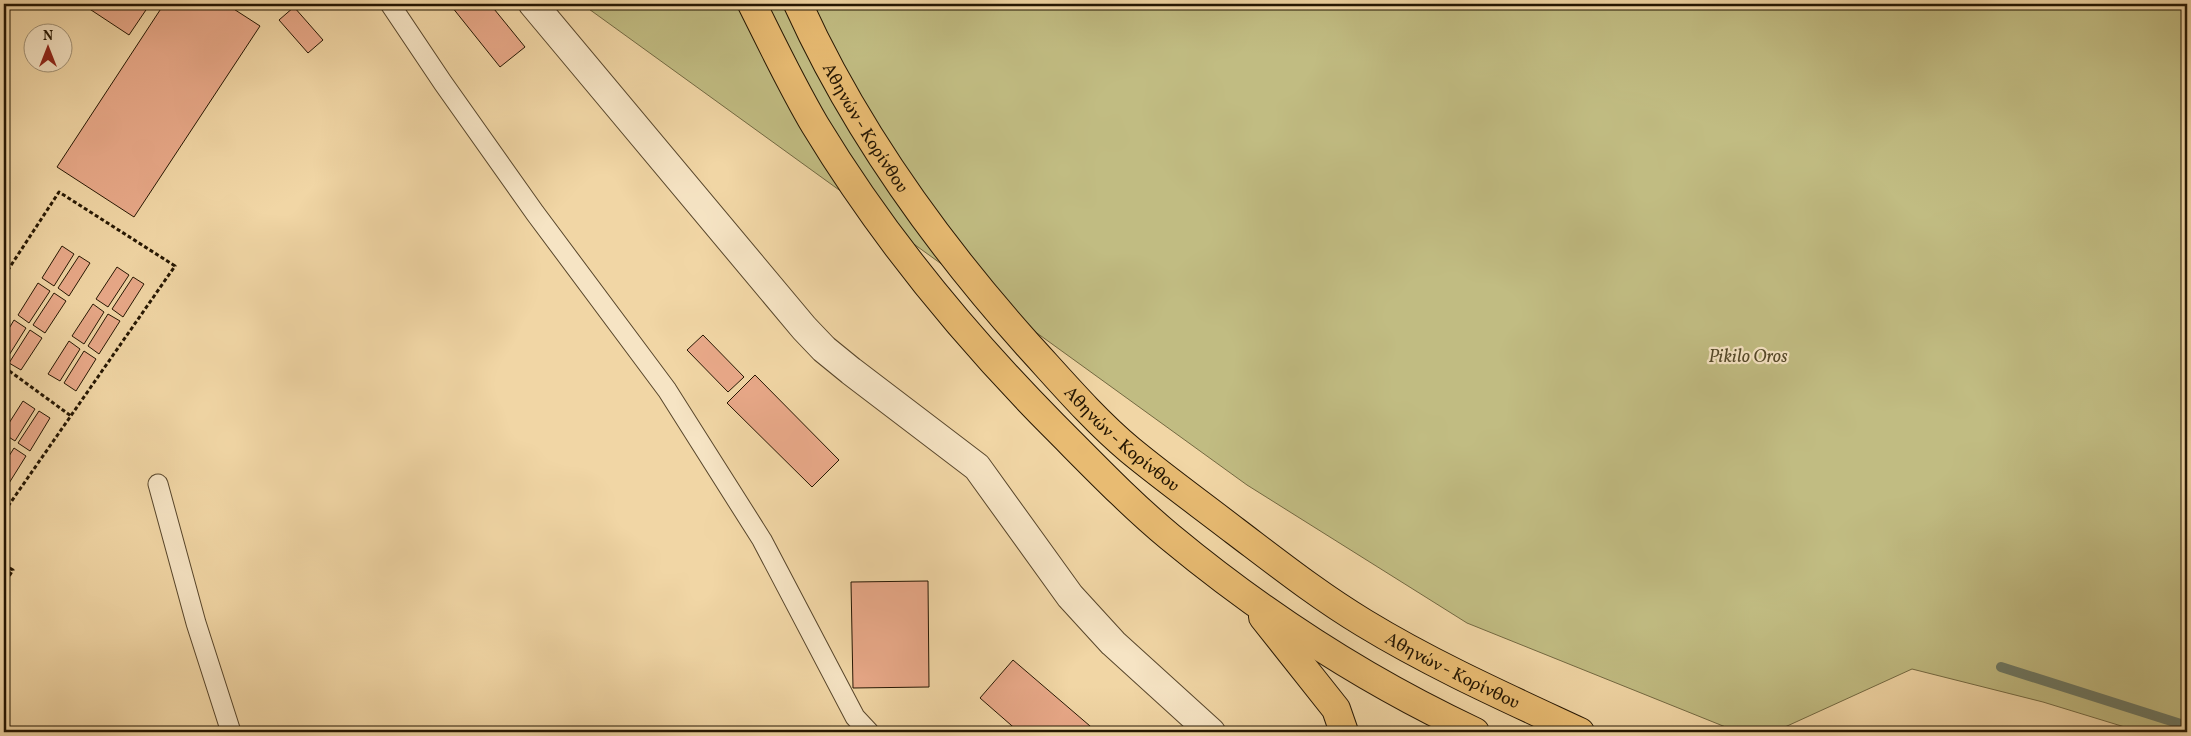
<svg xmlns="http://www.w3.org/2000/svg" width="2191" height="736" font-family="Vollkorn,serif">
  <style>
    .green { fill: #c1bc82; stroke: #736942 }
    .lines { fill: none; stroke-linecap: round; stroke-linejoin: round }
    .stream { stroke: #6c7864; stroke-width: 10 }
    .building { fill: #e9a989; stroke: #251602 }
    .service-casing { stroke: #58462b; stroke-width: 21 }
    .minor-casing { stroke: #58462b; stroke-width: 30 }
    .trunk-casing { stroke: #251602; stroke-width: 30 }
    .path { stroke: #251602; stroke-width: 3; stroke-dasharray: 4 2.5; stroke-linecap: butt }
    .service { stroke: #f6e4c4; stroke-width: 19 }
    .minor { stroke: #f6e4c4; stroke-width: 28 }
    .trunk { stroke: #e8bb72; stroke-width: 28 }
    .labels { text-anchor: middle; stroke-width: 4.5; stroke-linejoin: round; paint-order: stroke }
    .street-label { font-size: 18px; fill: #251602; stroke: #f6e4c4 }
    .park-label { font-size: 18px; font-style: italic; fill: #544828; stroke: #f6e4c4 }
  </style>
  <rect width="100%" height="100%" fill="#f1d6a5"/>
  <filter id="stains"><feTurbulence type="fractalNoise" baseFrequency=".004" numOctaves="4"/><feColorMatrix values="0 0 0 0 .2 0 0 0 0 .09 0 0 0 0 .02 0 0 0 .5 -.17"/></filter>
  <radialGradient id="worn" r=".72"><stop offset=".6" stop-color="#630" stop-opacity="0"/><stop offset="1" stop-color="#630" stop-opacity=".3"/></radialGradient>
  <path class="green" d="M582 4H2187V732H2141L2043 702 1912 669 1774 732H1738L1467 623 1247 485Z"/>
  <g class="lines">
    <path class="stream" d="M2001 667 2187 726"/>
  </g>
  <g class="building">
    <path d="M82 4H150L129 35Z"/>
    <path d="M164 4H226L260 26 134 217 57 167Z"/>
    <path d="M456 4H490L525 47 500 67 452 7Z"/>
    <path d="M294 7 323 40 308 53 279 20Z"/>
    <path d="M62 246 74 254 54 286 42 278Z"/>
    <path d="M79 256 90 263 69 296 58 288Z"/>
    <path d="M117 267 129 275 108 307 96 299Z"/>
    <path d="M133 277 144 284 123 317 112 309Z"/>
    <path d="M38 283 50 291 29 323 18 315Z"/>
    <path d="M54 293 66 301 45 333 33 325Z"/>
    <path d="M93 304 104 312 84 344 72 336Z"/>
    <path d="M108 314 120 321 99 354 88 346Z"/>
    <path d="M14 320 26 328 6 360 4 359V337Z"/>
    <path d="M30 330 42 338 21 370 9 363Z"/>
    <path d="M703 335 744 377 728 392 687 350Z"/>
    <path d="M69 341 80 349 60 381 48 374Z"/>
    <path d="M84 351 96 359 76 391 64 383Z"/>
    <path d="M755 375 839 460 812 487 727 403Z"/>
    <path d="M23 401 35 409 15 441 4 434V431Z"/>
    <path d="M39 411 50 418 30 451 18 443Z"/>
    <path d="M14 448 26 456 6 488 4 487V464Z"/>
    <path d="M928 581 929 687 853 688 851 582Z"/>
    <path d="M1013 660 1097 732H1019L980 698Z"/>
  </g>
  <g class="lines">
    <g class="service-casing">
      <g id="service">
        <path d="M390 4 443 83 535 213 667 390 762 540 855 717 869 732"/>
        <path d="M158 484 196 623 231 732"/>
      </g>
    </g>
    <g class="minor-casing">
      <path id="minor" d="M533 4 804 328 824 349 851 371 977 467 1070 596 1113 643 1211 732"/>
    </g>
    <g class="trunk-casing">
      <g id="trunk">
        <path d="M752 4C772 44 792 86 815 125 881 234 963 334 1053 425 1091 463 1129 503 1170 537 1263 614 1366 681 1475 732"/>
        <path id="s1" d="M798 4C855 130 935 241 1027 344 1060 380 1093 419 1130 450 1164 478 1200 504 1235 531 1276 562 1319 596 1364 623 1433 665 1507 698 1580 732"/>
        <path d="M1263 617 1336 709 1344 732"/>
      </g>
    </g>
    <g class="path">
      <path d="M4 276 59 192 175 266 4 512"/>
      <path d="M4 367 71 416"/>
      <path d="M4 565 13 570 4 584"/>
    </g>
    <use href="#service" class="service"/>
    <use href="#minor" class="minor"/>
    <use href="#trunk" class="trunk"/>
  </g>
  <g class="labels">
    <g class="street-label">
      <text dy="6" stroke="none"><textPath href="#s1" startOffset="141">Αθηνών - Κορίνθου</textPath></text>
      <text dy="6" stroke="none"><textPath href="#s1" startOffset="546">Αθηνών - Κορίνθου</textPath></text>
      <text dy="6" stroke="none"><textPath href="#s1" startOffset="951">Αθηνών - Κορίνθου</textPath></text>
    </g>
    <g class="park-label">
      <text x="1748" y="362">Pikilo Oros</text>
    </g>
  </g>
  <rect width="2191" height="736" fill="none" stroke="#f1d6a5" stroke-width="20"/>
  <rect x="5" y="5" width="2181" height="726" fill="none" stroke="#251602" stroke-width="2.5"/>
  <rect x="10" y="10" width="2171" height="716" fill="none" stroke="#251602"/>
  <g transform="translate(48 48)"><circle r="24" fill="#f6e4c4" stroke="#a29276"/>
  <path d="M0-4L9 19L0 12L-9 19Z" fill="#8f2418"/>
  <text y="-8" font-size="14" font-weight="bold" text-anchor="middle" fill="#251602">N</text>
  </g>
  <rect width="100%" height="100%" filter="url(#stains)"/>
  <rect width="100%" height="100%" fill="url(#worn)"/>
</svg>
